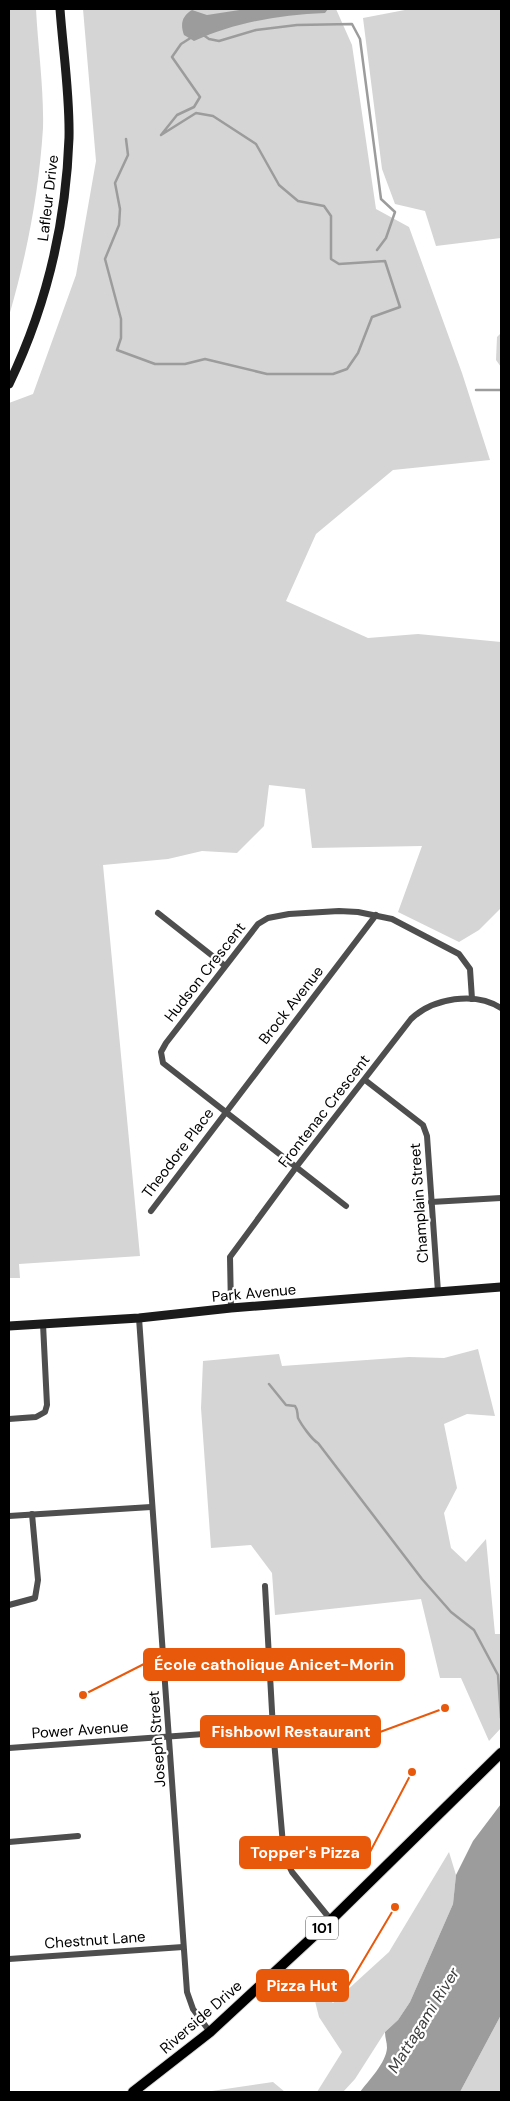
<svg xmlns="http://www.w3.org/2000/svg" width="510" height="2101" font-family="'DM Sans',sans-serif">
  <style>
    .green { fill: #d5d5d5 }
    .water { fill: #9c9c9c }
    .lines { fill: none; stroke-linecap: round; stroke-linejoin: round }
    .stream { stroke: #9c9c9c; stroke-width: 2.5 }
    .primary-casing { stroke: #dbdbdb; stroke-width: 12 }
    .street { stroke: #4e4e4e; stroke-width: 6 }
    .secondary { stroke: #1b1b1b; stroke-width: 9 }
    .primary { stroke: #000; stroke-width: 10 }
    .labels { text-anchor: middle; stroke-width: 4.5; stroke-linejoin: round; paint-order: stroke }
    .shield { fill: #fff; stroke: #4c4c4c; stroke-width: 1 }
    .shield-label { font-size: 14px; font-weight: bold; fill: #000 }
    .street-label { font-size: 15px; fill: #000; stroke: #fff }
    .water-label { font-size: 16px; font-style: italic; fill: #3d3d3d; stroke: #fff }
    .leader { fill: none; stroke: #e8590c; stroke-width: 2 }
    .callout-dot { fill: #e8590c; stroke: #fff; stroke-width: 2 }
    .callout { fill: #e8590c; stroke: #e8590c; stroke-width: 2 }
    .callout-label { font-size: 16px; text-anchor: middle; font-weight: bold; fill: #fff }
  </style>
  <rect width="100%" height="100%" fill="#fff"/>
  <g class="green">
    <path d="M9 9H36C38 48 44 89 43 128 39 192 27 254 9 316Z"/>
    <path d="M83 9H336L352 45 376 209 409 227 462 373 490 460 393 470 316 534 286 601 368 638 418 634 501 642V908L479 930 459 942 398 912 422 846 312 848 305 789 269 785 264 826 237 853 202 851 168 859 103 865 140 1256 19 1264 20 1278H9V403L33 394 76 275 96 161Z"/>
    <path d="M410 9H501V238L436 246 425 211 395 204 382 169 363 18Z"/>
    <path d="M501 333V367L496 360 497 337Z"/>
    <path d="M478 1349 495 1416 467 1414 444 1424 457 1488 444 1513 451 1548 466 1562 486 1539 495 1634H501V1728L489 1741 461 1678H440L421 1599 275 1615 272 1573 251 1545 211 1548 201 1408 203 1361 279 1354 282 1366 409 1357 444 1358Z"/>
    <path d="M449 1852 456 1875 453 1904 410 2002 398 2020 385 2032 355 2079 343 2092H317L342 2052 319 2017 310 1981 333 2003 389 1952Z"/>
    <path d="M501 2015V2092H460Z"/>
    <path d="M273 2082 285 2092H205Z"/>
  </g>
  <g class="water">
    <path d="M246 9H328L325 13C279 15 236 22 194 41L184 35C180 24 182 16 192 10L207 15Z"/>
    <path d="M501 1804V2015L460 2092H360C369 2080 386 2063 387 2048 387 2042 385 2038 385 2032L398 2020 410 2002 453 1904 456 1875 473 1841Z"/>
  </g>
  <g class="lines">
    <g class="stream">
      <path d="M202 34 209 39 219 41 256 30 297 25 352 24 360 39 381 199 395 212 386 238 377 250"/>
      <path d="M126 139 128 155 115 183 120 209 119 225 105 259 121 319V338L117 350 155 364H185L205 359 267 374H333L347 369 358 353 372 317 400 307 385 261 339 264 331 259V216L324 206 298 201 279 185 256 144 213 116 196 113 161 135 177 115 194 107 200 97 172 57 181 44 192 37"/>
      <path d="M476 390H501"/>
      <path d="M269 1384 286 1405 295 1406C298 1410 297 1412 298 1418 301 1424 312 1440 318 1443L422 1579 451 1612 474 1630 498 1675 501 1718"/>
    </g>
    <g class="primary-casing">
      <path id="primary" d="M133 2092 210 2032 331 1920 501 1753"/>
    </g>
    <g class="street">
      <path d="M158 913 224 965"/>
      <path d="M365 1080 423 1125 427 1136 438 1292"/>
      <path d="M431 1202 501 1198"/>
      <path d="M346 1206 163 1063 161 1052 166 1043 258 924 268 918 289 914 339 911 358 912 392 919 459 954 470 969 472 999"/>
      <path d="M151 1211 376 915"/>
      <path d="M231 1308 230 1257 297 1166 411 1019C433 998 475 991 501 1008"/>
      <path d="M139 1318 187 1992 193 2009 210 2032"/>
      <path d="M9 1419 36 1417 45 1412 47 1405 43 1324"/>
      <path d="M9 1516 151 1507"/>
      <path d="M265 1586 273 1729 284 1856 292 1872 331 1920"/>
      <path d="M9 1605 35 1598 38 1580 32 1514"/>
      <path d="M9 1748 273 1729"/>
      <path d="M9 1842 78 1836"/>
      <path d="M9 1959 183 1947"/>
    </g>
    <g class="secondary">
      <path d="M9 384C46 307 66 223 69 138 70 95 63 51 60 9"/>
      <path d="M9 1326 139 1318 231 1308 501 1287"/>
    </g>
    <use href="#primary" class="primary"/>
  </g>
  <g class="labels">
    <rect class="shield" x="306" y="1916.5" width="32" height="23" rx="4"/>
    <g class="shield-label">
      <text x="322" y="1933">101</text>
    </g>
    <g class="street-label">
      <text transform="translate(48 198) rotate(-83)" y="5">Lafleur Drive</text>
      <text transform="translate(205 972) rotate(-52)" y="5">Hudson Crescent</text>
      <text transform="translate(291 1005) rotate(-52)" y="5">Brock Avenue</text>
      <text transform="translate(324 1111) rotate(-52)" y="5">Frontenac Crescent</text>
      <text transform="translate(178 1153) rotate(-53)" y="5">Theodore Place</text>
      <text transform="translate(419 1203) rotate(-94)" y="5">Champlain Street</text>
      <text transform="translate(254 1293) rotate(-5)" y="5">Park Avenue</text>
      <text transform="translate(80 1730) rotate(-4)" y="5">Power Avenue</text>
      <text transform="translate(157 1739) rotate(-94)" y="5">Joseph Street</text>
      <text transform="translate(95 1940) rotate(-4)" y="5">Chestnut Lane</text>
      <text transform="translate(201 2017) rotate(-41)" y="5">Riverside Drive</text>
    </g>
    <g class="water-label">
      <text transform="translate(423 2020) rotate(-58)" y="6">Mattagami River</text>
    </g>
  </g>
  <path class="leader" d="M83 1695L144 1664M445 1708L380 1732M412 1772L370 1852M395 1907L348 1986"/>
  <g class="callout-dot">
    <circle cx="83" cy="1695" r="5"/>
    <circle cx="445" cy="1708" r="5"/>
    <circle cx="412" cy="1772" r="5"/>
    <circle cx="395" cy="1907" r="5"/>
  </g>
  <g class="callout">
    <rect x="144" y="1649" width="260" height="31" rx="5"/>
    <rect x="201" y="1716" width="179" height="31" rx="5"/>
    <rect x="240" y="1837" width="130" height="31" rx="5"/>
    <rect x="257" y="1970" width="91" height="31" rx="5"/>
  </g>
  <g class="callout-label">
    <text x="274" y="1670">École catholique Anicet-Morin</text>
    <text x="291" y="1737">Fishbowl Restaurant</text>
    <text x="305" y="1858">Topper's Pizza</text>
    <text x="302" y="1991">Pizza Hut</text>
  </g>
  <rect width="510" height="2101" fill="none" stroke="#000000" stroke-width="20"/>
</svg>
